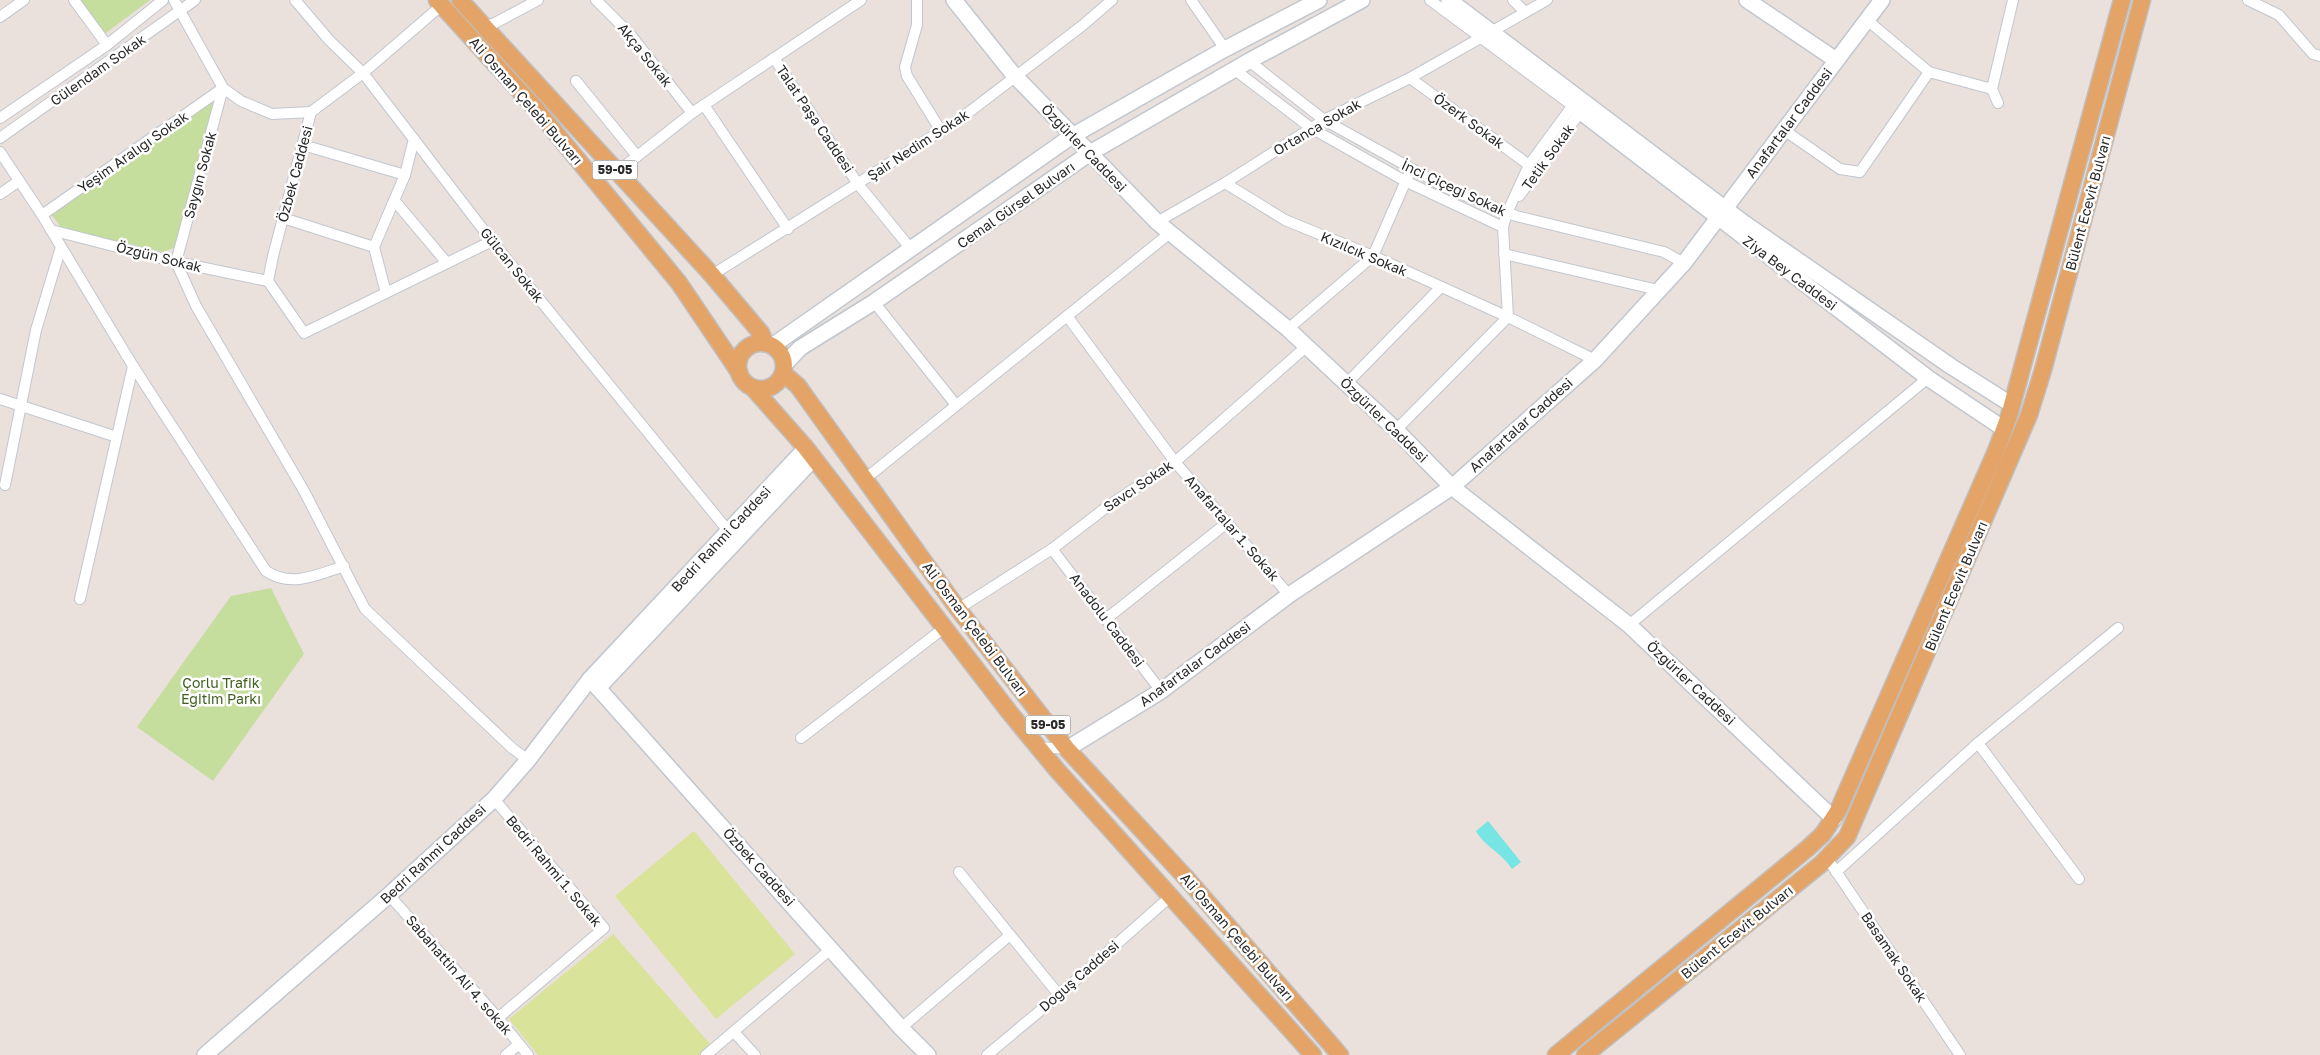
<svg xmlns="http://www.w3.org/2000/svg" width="2320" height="1055" font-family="'Golos Text',sans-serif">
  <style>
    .green { fill: #c5dd9d }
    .pitch { fill: #d9e39a }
    .water { fill: #77e5e3 }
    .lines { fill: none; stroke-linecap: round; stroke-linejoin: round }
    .street-casing { stroke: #c1c7cf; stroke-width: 12 }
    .secondary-casing { stroke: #c1c7cf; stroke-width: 18 }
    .primary-casing { stroke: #bfbfbf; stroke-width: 19 }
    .street { stroke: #fff; stroke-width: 10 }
    .secondary { stroke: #fff; stroke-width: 15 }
    .primary { stroke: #e5a467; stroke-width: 16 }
    .labels { text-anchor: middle; stroke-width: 5; stroke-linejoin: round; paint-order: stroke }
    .shield { fill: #fff; stroke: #696969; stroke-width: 1 }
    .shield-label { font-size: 12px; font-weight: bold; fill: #292929 }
    .street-label { font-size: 14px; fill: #292929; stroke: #fff }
    .park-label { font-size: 14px; fill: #3f601f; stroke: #fff }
  </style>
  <rect width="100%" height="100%" fill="#eae0dc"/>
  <g class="green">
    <path d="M77 0H150L103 35Z"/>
    <path d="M214 101 176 247 163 252 62 228 51 214Z"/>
    <path d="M271 588 304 654 213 781 137 727 231 596Z"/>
  </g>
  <g class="pitch">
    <path d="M694 831 795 954 716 1019 615 896Z"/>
    <path d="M613 934 711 1045 699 1055H538L509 1019Z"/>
  </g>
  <path class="water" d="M1488 821 1521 862 1512 869C1501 852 1484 846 1476 831Z"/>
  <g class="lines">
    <g class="street-casing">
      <g id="street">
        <path d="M74 0 107 45"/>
        <path d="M174 0 223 88 241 101 272 114 311 112"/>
        <path d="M295 0 329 40 363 73 492 241 729 532"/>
        <path d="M596 0 630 34 692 113"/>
        <path d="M917 0V25L905 67 907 76 941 131"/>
        <path d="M1191 0 1225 49"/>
        <path d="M1430 0 1573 106"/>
        <path d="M1513 0 1525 12"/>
        <path d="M2248 0 2279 15 2313 54 2320 56"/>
        <path d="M442 5 363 73 311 112 273 256 268 281 304 333 492 241"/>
        <path d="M0 17 24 0"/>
        <path d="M1867 20 1929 72 1992 89"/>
        <path d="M485 26 495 23 538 0"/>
        <path d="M774 58 858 184 911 249"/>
        <path d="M1249 61 1324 120 1445 187 1516 216 1664 252 1684 263"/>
        <path d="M1235 70 1311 128 1405 181 1503 227"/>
        <path d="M1410 78 1529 165"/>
        <path d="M576 81 637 156"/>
        <path d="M223 88 176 262 196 306 304 491 365 609 512 748 528 760"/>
        <path d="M1998 103 1992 89 2013 0"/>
        <path d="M704 105 788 229"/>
        <path d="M0 118 107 45 163 0"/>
        <path d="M1784 130 1840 169 1860 172 1929 72"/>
        <path d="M0 138 195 0"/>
        <path d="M303 145 405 175"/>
        <path d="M0 152 42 215 133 366 266 571C291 588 317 575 344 566"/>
        <path d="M617 172 692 113 861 0"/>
        <path d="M1225 183 1285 220 1373 256 1508 317 1595 360"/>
        <path d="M0 194 19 181"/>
        <path d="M1519 196 1584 107"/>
        <path d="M394 200 447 263"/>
        <path d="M42 215 223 88"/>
        <path d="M283 218 374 247 386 293"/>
        <path d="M1157 222 1225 183 1324 120 1410 78 1547 0"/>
        <path d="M51 230 176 262 268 281"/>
        <path d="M374 247 405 175 414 139"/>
        <path d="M1504 254 1658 290"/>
        <path d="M712 275 960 119 1083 25 1112 0"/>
        <path d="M874 302 956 405"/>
        <path d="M1067 316 1175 462 1289 595"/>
        <path d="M1508 317 1503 227 1507 213 1529 165 1576 101"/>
        <path d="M1288 329 1373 256 1408 176"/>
        <path d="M1347 383 1441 287"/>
        <path d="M0 399 117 437"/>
        <path d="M1396 430 1508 317"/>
        <path d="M865 479 1170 233"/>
        <path d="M5 485 36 330 61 247"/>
        <path d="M1052 549 1161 691"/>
        <path d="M80 599 133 366"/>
        <path d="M958 609 1052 549 1108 506 1175 462 1307 346"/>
        <path d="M1106 619 1228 522"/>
        <path d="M1629 625 1928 378"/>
        <path d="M801 738 944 628"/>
        <path d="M1038 747 1067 749"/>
        <path d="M494 799 604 928 498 1018"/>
        <path d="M1827 858 1960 1055"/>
        <path d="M959 872 1059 995"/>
        <path d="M1836 872 1978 743"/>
        <path d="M2079 879 1978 743 2118 628"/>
        <path d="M389 895 498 1018 528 1055"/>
        <path d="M901 1028 1010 935"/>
        <path d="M734 1032 755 1055"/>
        <path d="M506 1055 519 1044"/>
        <path d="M706 1055 832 948"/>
        <path d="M987 1055 1059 995 1171 896"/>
      </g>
    </g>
    <g class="secondary-casing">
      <g id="secondary">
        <path d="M954 0 1013 74 1157 222 1288 329 1396 430 1452 487 1629 625 1834 819"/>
        <path d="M1449 0 1744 223 1952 367 2012 405"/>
        <path d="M1747 0 1836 60"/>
        <path d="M1573 106 1928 378 2004 429"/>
        <path d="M772 346 1072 136 1225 49 1319 0"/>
        <path d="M784 365 800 348 874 302 1090 153 1249 61 1362 0"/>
        <path d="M590 679 901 1028 928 1055"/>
        <path d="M598 688 814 458"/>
        <path d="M1067 749 1161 691 1289 595 1452 487 1595 360 1684 263 1882 0"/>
        <path d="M205 1055 389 895 494 799 528 760 590 679 806 448"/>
      </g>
    </g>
    <g class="primary-casing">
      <g id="primary">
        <path d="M437 0 537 110 679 283 739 372"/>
        <path d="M460 0 712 275 761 333 765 343"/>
        <circle cx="761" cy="366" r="23"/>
        <path d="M783 373 798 386 958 609 1067 749 1188 880 1340 1055"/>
        <path d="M753 388 806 448 1010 713 1057 770 1313 1055"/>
        <path d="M1556 1055 1808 848 1823 834 1838 811 1996 451 2009 416 2122 0"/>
        <path d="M1585 1055 1821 864 1847 837 2029 415 2043 370 2142 0"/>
      </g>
    </g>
    <use href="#street" class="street"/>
    <use href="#secondary" class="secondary"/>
    <use href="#primary" class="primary"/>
  </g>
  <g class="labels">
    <g class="shield">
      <rect x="592.5" y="160.5" width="45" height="19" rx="4"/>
      <rect x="1025.5" y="715.5" width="45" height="19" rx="4"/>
    </g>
    <g class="shield-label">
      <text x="615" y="174">59-05</text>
      <text x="1048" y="729">59-05</text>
    </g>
    <g class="street-label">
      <text transform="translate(645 55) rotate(51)" y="5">Akça Sokak</text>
      <text transform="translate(98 70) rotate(-35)" y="5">Gülendam Sokak</text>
      <text transform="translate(526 101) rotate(49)" y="5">Ali Osman Çelebi Bulvarı</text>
      <text transform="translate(815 119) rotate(56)" y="5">Talat Paşa Caddesi</text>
      <text transform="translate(1469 121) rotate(36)" y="5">Özerk Sokak</text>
      <text transform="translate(1789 123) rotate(-53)" y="5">Anafartalar Caddesi</text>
      <text transform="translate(1317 127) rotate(-30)" y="5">Ortanca Sokak</text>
      <text transform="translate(918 145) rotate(-33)" y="5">Şair Nedim Sokak</text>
      <text transform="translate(1084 148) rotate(46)" y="5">Özgürler Caddesi</text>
      <text transform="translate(133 152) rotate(-35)" y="5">Yeşim Aralığı Sokak</text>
      <text transform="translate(1548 157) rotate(-54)" y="5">Tetik Sokak</text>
      <text transform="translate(295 174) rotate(-75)" y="5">Özbek Caddesi</text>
      <text transform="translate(200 175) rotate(-75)" y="5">Saygın Sokak</text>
      <text transform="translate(1454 188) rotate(25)" y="5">İnci Çiçeği Sokak</text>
      <text transform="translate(2088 203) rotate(-75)" y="5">Bülent Ecevit Bulvarı</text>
      <text transform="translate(1016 205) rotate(-35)" y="5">Cemal Gürsel Bulvarı</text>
      <text transform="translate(1364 254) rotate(23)" y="5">Kızılcık Sokak</text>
      <text transform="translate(159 257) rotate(14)" y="5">Özgün Sokak</text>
      <text transform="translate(512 265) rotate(51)" y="5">Gülcan Sokak</text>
      <text transform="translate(1790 273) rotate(37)" y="5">Ziya Bey Caddesi</text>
      <text transform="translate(1384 420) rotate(44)" y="5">Özgürler Caddesi</text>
      <text transform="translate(1521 425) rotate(-42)" y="5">Anafartalar Caddesi</text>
      <text transform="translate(1138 486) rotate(-34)" y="5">Savcı Sokak</text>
      <text transform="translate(1232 528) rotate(49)" y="5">Anafartalar 1. Sokak</text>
      <text transform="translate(721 539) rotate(-47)" y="5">Bedri Rahmi Caddesi</text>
      <text transform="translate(1956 586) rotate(-67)" y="5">Bülent Ecevit Bulvarı</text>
      <text transform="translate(1107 620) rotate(53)" y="5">Anadolu Caddesi</text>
      <text transform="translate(975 629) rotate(53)" y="5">Ali Osman Çelebi Bulvarı</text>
      <text transform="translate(1195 664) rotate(-36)" y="5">Anafartalar Caddesi</text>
      <text transform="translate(1691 683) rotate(43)" y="5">Özgürler Caddesi</text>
      <text transform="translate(433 854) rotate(-43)" y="5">Bedri Rahmi Caddesi</text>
      <text transform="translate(759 867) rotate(48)" y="5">Özbek Caddesi</text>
      <text transform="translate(554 871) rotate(50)" y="5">Bedri Rahmi 1. Sokak</text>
      <text transform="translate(1737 932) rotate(-39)" y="5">Bülent Ecevit Bulvarı</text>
      <text transform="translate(1237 937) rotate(49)" y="5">Ali Osman Çelebi Bulvarı</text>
      <text transform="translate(1894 957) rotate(56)" y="5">Basamak Sokak</text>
      <text transform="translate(459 975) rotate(49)" y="5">Sabahattin Ali 4. sokak</text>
      <text transform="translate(1079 976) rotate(-41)" y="5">Doğuş Caddesi</text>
    </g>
    <g class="park-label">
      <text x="221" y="688">Çorlu Trafik<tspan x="221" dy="16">Eğitim Parkı</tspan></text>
    </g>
  </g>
</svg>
